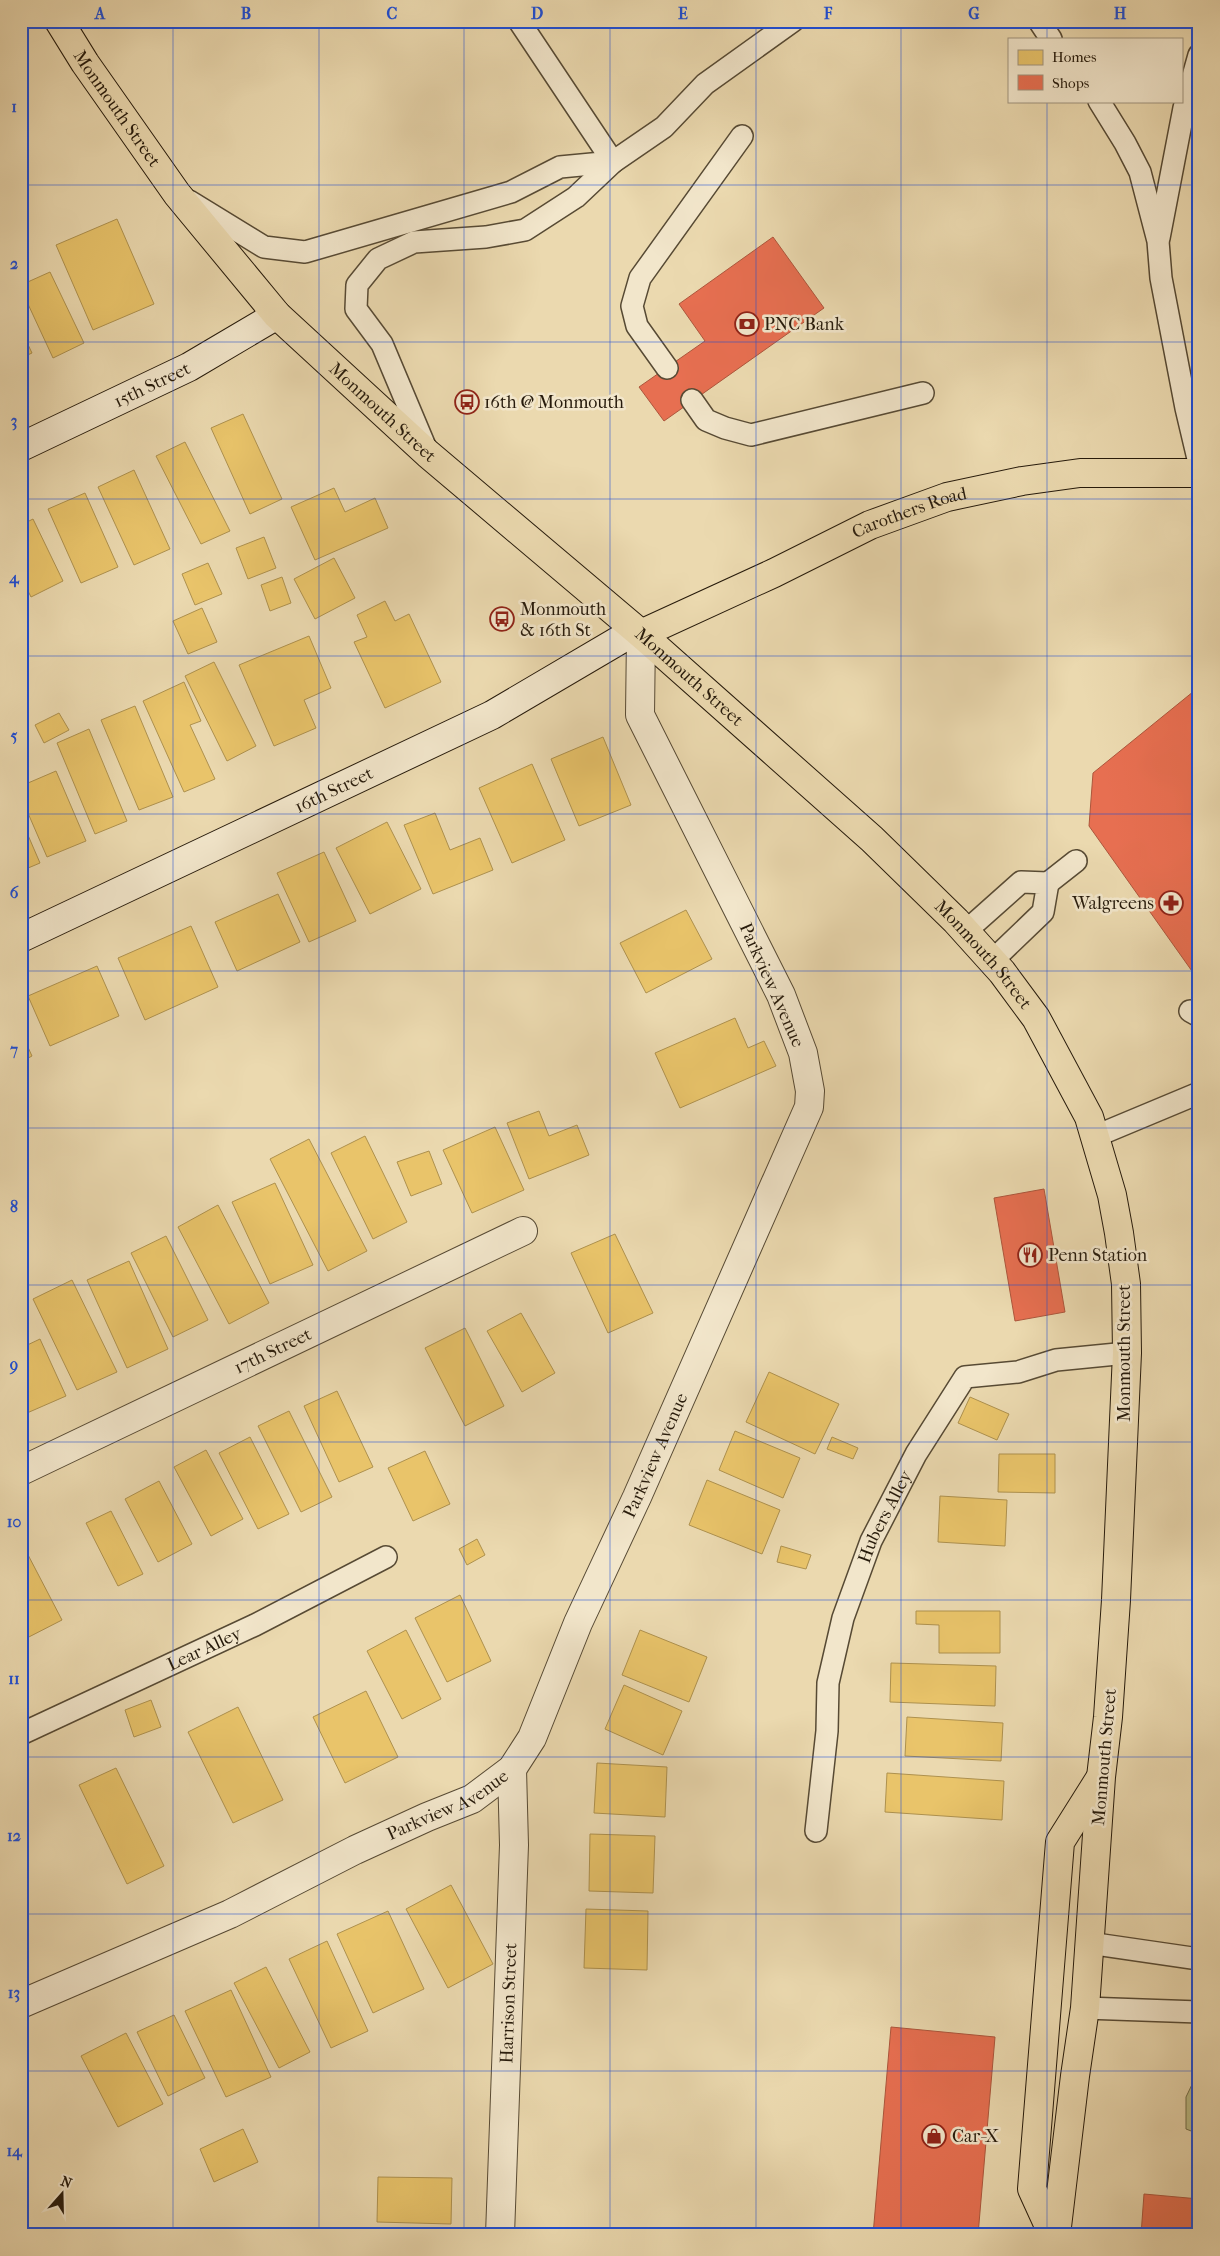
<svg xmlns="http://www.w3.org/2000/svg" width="1220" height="2256" font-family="'IM FELL French Canon',serif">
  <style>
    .green { fill: #bcbe87; stroke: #716c49 }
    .homes { fill: #e9c46a; stroke: #ae914e }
    .shops { fill: #e76f51; stroke: #ad563c }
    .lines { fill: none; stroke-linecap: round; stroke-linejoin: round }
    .lane-casing { stroke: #574a34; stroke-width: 24 }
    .street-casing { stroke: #574a34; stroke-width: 30 }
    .secondary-casing { stroke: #261a0b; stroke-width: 30 }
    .primary-casing { stroke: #261a0b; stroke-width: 30 }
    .lane { stroke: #f2e6cb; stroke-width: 21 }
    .street { stroke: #f2e6cb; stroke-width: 28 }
    .secondary { stroke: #f2e6cb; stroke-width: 28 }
    .primary { stroke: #ebd9af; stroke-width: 28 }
    .grid { fill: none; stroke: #1d4ed8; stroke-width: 1; stroke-opacity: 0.55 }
    .labels { text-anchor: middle; stroke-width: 5; stroke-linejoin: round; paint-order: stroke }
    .street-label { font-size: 18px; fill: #261a0b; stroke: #f2e6cb }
    .poi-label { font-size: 18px; fill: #261a0b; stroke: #f2e6cb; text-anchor: start }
    .neatline { fill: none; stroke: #1d4ed8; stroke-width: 2 }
    .grid-label { font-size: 16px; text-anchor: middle; font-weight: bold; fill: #1d4ed8 }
  </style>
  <rect width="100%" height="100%" fill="#ebd9af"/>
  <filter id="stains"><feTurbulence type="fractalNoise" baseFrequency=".004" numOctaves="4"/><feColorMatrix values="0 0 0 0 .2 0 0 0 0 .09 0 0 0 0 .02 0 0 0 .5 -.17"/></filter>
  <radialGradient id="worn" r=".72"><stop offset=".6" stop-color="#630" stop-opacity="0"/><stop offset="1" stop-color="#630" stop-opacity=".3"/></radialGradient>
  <path class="green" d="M1199 2070V2134L1186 2129V2097Z"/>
  <g class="homes">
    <path d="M117 219 154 304 93 330 56 245Z"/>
    <path d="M50 272 84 343 53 358 21 289V285Z"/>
    <path d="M21 330 32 353 21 358Z"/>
    <path d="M243 414 282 499 250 514 211 428Z"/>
    <path d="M185 442 230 531 201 544 156 456Z"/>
    <path d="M134 470 170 549 134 565 98 487Z"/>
    <path d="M334 488 345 512 375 498 388 528 315 560 291 507Z"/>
    <path d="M85 493 118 567 81 583 48 509Z"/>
    <path d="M33 519 63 581 31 597 21 577V525Z"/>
    <path d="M264 537 276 568 248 579 236 548Z"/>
    <path d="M334 558 355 598 315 619 294 579Z"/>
    <path d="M208 563 222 594 195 605 182 574Z"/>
    <path d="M282 577 291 603 270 611 261 585Z"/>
    <path d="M385 601 395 621 409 614 441 682 385 708 354 642 367 637 357 615Z"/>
    <path d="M202 608 217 642 188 654 173 621Z"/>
    <path d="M309 636 331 688 304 700 316 728 274 746 239 665Z"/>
    <path d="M214 662 256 746 227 761 185 676Z"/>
    <path d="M184 682 201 721 190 725 215 779 184 792 143 701Z"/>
    <path d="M135 706 173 797 139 810 101 720Z"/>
    <path d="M59 713 69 730 44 743 35 725Z"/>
    <path d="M89 729 127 821 95 834 57 743Z"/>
    <path d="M603 737 631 805 579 826 551 759Z"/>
    <path d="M532 764 565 840 512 863 479 788Z"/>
    <path d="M56 771 86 841 47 857 21 797V786Z"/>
    <path d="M435 813 450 850 480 838 493 870 433 894 404 825Z"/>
    <path d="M21 819 40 863 21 871Z"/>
    <path d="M387 822 421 889 370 914 336 848Z"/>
    <path d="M324 852 356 921 309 942 277 873Z"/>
    <path d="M278 894 300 942 237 971 215 922Z"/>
    <path d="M686 910 712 959 646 993 620 943Z"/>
    <path d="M191 926 218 987 145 1020 118 958Z"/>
    <path d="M97 966 119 1016 50 1046 28 996Z"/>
    <path d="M735 1018 748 1048 764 1041 776 1066 680 1108 655 1053Z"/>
    <path d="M21 1032 32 1056 21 1062Z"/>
    <path d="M539 1111 549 1136 577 1125 589 1155 529 1179 507 1123Z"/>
    <path d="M495 1127 524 1190 472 1213 443 1150Z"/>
    <path d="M365 1136 407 1222 373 1239 331 1153Z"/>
    <path d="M309 1139 367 1251 328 1271 270 1159Z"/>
    <path d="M429 1151 442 1184 411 1196 397 1162Z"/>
    <path d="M275 1183 313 1265 270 1284 232 1202Z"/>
    <path d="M218 1205 269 1303 229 1324 178 1227Z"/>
    <path d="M615 1234 653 1313 608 1333 571 1253Z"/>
    <path d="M166 1236 208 1320 173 1337 131 1253Z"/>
    <path d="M129 1261 168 1349 127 1368 87 1280Z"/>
    <path d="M72 1280 117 1372 77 1390 33 1299Z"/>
    <path d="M521 1313 555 1373 522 1392 487 1331Z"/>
    <path d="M465 1328 504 1406 465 1426 425 1348Z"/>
    <path d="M40 1339 66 1396 27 1413 21 1400V1348Z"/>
    <path d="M769 1372 839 1404 815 1454 746 1422Z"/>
    <path d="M337 1391 373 1467 339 1482 304 1406Z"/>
    <path d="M970 1397 1009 1414 997 1440 958 1423Z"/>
    <path d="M289 1411 332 1497 301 1512 258 1426Z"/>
    <path d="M735 1431 800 1458 783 1498 719 1470Z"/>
    <path d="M250 1437 289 1514 258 1529 219 1453Z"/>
    <path d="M832 1437 858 1448 853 1459 827 1449Z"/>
    <path d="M206 1450 243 1519 211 1536 174 1467Z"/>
    <path d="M425 1451 450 1504 413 1521 388 1468Z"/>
    <path d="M999 1454H1055V1493L998 1492Z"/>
    <path d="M707 1480 780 1510 762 1554 689 1525Z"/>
    <path d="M159 1481 192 1544 158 1562 125 1499Z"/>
    <path d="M940 1496 1007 1500 1005 1546 938 1542Z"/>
    <path d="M111 1511 143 1574 118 1586 86 1523Z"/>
    <path d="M477 1539 485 1555 467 1565 459 1549Z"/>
    <path d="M781 1546 811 1555 806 1569 777 1562Z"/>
    <path d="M26 1551 62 1620 21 1641V1554Z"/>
    <path d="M460 1595 491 1661 447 1682 415 1618Z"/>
    <path d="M916 1611H1000V1653H939V1625L916 1624Z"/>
    <path d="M406 1630 441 1699 402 1719 367 1651Z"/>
    <path d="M640 1630 707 1657 689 1702 622 1675Z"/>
    <path d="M891 1663 996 1666 995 1706 890 1702Z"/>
    <path d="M624 1685 682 1711 663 1755 605 1729Z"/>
    <path d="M366 1691 398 1757 345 1783 313 1717Z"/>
    <path d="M151 1700 161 1727 134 1737 125 1710Z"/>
    <path d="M238 1707 283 1800 233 1823 188 1732Z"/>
    <path d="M907 1717 1003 1723 1001 1761 905 1756Z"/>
    <path d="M597 1763 667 1767 665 1817 594 1813Z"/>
    <path d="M116 1768 164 1866 127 1884 79 1785Z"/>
    <path d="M887 1773 1004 1781 1002 1820 885 1812Z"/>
    <path d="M590 1834 655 1836 653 1893 589 1891Z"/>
    <path d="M451 1885 493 1964 448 1988 406 1909Z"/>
    <path d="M586 1909 648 1911 647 1970 584 1968Z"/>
    <path d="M388 1911 424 1989 373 2013 337 1934Z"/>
    <path d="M327 1941 368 2031 331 2048 289 1959Z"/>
    <path d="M266 1967 310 2052 279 2068 234 1983Z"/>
    <path d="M231 1990 271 2077 226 2097 185 2011Z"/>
    <path d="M174 2015 205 2078 168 2096 137 2032Z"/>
    <path d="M126 2033 163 2104 118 2127 81 2056Z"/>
    <path d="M243 2129 258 2162 214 2182 200 2149Z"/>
    <path d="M378 2177 452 2178 451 2224 377 2222Z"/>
  </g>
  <g class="shops">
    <path d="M773 237 824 308 664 421 639 387 705 341 679 304Z"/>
    <path d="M1199 687V981L1089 826 1093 773Z"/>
    <path d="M1044 1189 1065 1312 1015 1321 994 1198Z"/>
    <path d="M891 2027 995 2037 978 2235H873Z"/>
    <path d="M1144 2194 1199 2199V2235H1141Z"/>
  </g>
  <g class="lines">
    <g class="lane-casing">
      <g id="lane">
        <path d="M519 21 613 162"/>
        <path d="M1039 21 1051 39"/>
        <path d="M1099 101 1125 143 1140 172 1158 241 1161 278 1186 408 1199 463"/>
        <path d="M189 201 264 247 305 252 511 192 560 167 613 162"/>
        <path d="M1159 238 1184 108 1199 55"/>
        <path d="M667 368 637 326 632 306 640 278 742 136"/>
        <path d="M692 400 706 420 725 428 751 435 923 393"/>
        <path d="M427 451 382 344 356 309 357 285 378 259 414 242 486 237 525 230 576 197 613 162 664 127 705 84 793 21"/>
        <path d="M1048 883 1076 861"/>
        <path d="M966 931 1021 882 1048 883 1043 912 992 961"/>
        <path d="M1190 1011 1199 1016"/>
        <path d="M1096 1136 1199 1093"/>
        <path id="s1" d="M21 1734 255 1625 386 1557"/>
        <path id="s2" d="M816 1831 827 1731 828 1683 843 1618 871 1541 916 1454 965 1377 1018 1372 1056 1360 1127 1353"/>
        <path d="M1089 1943 1199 1959"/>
        <path d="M1085 2008 1199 2012"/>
      </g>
    </g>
    <g class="street-casing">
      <g id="street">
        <path id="s3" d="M21 1471 523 1231"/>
        <path id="s4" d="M21 2004 230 1914 355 1850 427 1817 472 1799 512 1769 532 1738 578 1623 637 1497 809 1107 810 1091 803 1053 781 995 640 715 641 634"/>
        <path id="s5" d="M500 2235 514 1845 512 1769"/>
      </g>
    </g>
    <g class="secondary-casing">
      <g id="secondary">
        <path id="s6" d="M21 447 189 367 277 315"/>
        <path id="s7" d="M21 938 492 715 628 635 641 634"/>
      </g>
    </g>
    <g class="primary-casing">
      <g id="primary">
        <path id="s8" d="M59 21 85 63 177 194 277 315 428 454 641 634 872 839 956 921 1002 972 1036 1018 1089 1117 1112 1195 1119 1233 1126 1284 1127 1353 1116 1600 1108 1717 1101 1777 1085 2008 1075 2076 1056 2235"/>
        <path id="s9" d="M641 634 774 573 870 525 947 497 1022 481 1080 473H1199"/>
        <path d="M1053 2235 1032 2189 1060 1842 1099 1780"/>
      </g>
    </g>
    <use href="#lane" class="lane"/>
    <use href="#street" class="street"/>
    <use href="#secondary" class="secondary"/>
    <use href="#primary" class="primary"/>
  </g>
  <path class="grid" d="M173 21V2235M319 21V2235M464 21V2235M610 21V2235M756 21V2235M901 21V2235M1047 21V39M1047 101V2235M21 185H1199M21 342H1199M21 499H1199M21 656H1199M21 814H1199M21 971H1199M21 1128H1199M21 1285H1199M21 1442H1199M21 1600H1199M21 1757H1199M21 1914H1199M21 2071H1199"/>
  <defs>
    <g id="bank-ring" transform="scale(1.25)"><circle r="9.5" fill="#f2e6cb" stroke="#8f2418" stroke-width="1.5"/><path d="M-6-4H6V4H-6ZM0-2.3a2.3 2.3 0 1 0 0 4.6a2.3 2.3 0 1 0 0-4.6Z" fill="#8f2418"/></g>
    <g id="bus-ring" transform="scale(1.25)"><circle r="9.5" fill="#f2e6cb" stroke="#8f2418" stroke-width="1.5"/><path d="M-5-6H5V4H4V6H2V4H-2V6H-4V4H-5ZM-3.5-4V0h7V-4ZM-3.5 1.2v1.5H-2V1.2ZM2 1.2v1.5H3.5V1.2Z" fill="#8f2418"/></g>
    <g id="pharmacy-ring" transform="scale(1.25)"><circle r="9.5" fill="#f2e6cb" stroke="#8f2418" stroke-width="1.5"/><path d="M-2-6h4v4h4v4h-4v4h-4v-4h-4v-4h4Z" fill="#8f2418"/></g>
    <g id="restaurant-ring" transform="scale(1.25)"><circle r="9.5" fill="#f2e6cb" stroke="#8f2418" stroke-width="1.5"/><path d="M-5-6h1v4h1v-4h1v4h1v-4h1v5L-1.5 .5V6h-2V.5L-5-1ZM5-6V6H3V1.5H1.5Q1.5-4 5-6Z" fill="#8f2418"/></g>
    <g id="shop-ring" transform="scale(1.25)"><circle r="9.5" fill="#f2e6cb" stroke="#8f2418" stroke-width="1.5"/><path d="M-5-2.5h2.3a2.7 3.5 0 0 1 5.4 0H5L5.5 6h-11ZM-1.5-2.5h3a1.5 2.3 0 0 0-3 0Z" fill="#8f2418"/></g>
  </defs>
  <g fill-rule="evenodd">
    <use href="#bank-ring" x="747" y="324"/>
    <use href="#bus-ring" x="467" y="402"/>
    <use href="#bus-ring" x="502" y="619"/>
    <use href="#pharmacy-ring" x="1171" y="903"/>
    <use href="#restaurant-ring" x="1030" y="1255"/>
    <use href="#shop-ring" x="934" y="2136"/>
  </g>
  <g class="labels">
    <g class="street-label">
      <text dy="6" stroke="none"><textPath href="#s8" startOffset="105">Monmouth Street</textPath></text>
      <text dy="6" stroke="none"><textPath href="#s6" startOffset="145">15th Street</textPath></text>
      <text dy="6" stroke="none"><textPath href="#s8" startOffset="510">Monmouth Street</textPath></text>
      <text dy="6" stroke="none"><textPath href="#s9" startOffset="295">Carothers Road</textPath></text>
      <text dy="6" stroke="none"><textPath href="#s8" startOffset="915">Monmouth Street</textPath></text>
      <text dy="6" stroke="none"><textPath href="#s7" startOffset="346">16th Street</textPath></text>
      <text dy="6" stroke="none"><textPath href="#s8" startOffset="1320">Monmouth Street</textPath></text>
      <text transform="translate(772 985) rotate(66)" y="6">Parkview Avenue</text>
      <text dy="6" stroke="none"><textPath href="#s3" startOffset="279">17th Street</textPath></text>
      <text transform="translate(1124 1353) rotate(-90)" y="6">Monmouth Street</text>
      <text dy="6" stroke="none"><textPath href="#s4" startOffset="891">Parkview Avenue</textPath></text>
      <text dy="6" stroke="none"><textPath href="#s2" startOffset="325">Hubers Alley</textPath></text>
      <text dy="6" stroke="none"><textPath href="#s1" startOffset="202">Lear Alley</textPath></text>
      <text transform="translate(1104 1757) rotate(-85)" y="6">Monmouth Street</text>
      <text dy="6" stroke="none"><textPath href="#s4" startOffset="471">Parkview Avenue</textPath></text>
      <text dy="6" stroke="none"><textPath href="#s5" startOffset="232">Harrison Street</textPath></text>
    </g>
    <g class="poi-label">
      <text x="764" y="330">PNC Bank</text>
      <text x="484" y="408">16th @ Monmouth</text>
      <text x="520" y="615">Monmouth<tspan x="520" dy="21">&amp; 16th St</tspan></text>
      <text x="1154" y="909" text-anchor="end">Walgreens</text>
      <text x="1048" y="1261">Penn Station</text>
      <text x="952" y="2142">Car-X</text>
    </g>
  </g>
  <rect width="1220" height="2256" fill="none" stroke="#ebd9af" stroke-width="55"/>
  <rect x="1008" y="38" width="175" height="65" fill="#f2e6cb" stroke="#a0947e"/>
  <rect x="1018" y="50" width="25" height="15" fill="#e9c46a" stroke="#a0947e"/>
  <text x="1052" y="62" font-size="15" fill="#261a0b">Homes</text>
  <rect x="1018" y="75" width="25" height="15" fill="#e76f51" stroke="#a0947e"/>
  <text x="1052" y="88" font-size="15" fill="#261a0b">Shops</text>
  <g transform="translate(62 2194) rotate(20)" stroke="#f2e6cb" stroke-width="4" paint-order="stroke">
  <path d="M0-4L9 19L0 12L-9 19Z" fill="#261a0b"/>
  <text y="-8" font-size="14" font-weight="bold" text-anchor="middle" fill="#261a0b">N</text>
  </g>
  <rect x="28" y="28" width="1164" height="2200" class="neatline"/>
  <g class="grid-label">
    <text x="100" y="19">A</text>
    <text x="246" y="19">B</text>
    <text x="392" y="19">C</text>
    <text x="537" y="19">D</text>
    <text x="683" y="19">E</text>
    <text x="828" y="19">F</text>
    <text x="974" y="19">G</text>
    <text x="1120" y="19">H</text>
    <text x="14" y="112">1</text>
    <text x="14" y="269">2</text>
    <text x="14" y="426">3</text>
    <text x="14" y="583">4</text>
    <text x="14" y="741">5</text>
    <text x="14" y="898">6</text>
    <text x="14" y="1055">7</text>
    <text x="14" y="1212">8</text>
    <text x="14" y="1370">9</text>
    <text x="14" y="1527">10</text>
    <text x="14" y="1684">11</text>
    <text x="14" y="1841">12</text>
    <text x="14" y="1998">13</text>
    <text x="14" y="2156">14</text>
  </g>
  <rect width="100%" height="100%" filter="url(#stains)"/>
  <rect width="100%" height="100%" fill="url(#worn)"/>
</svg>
